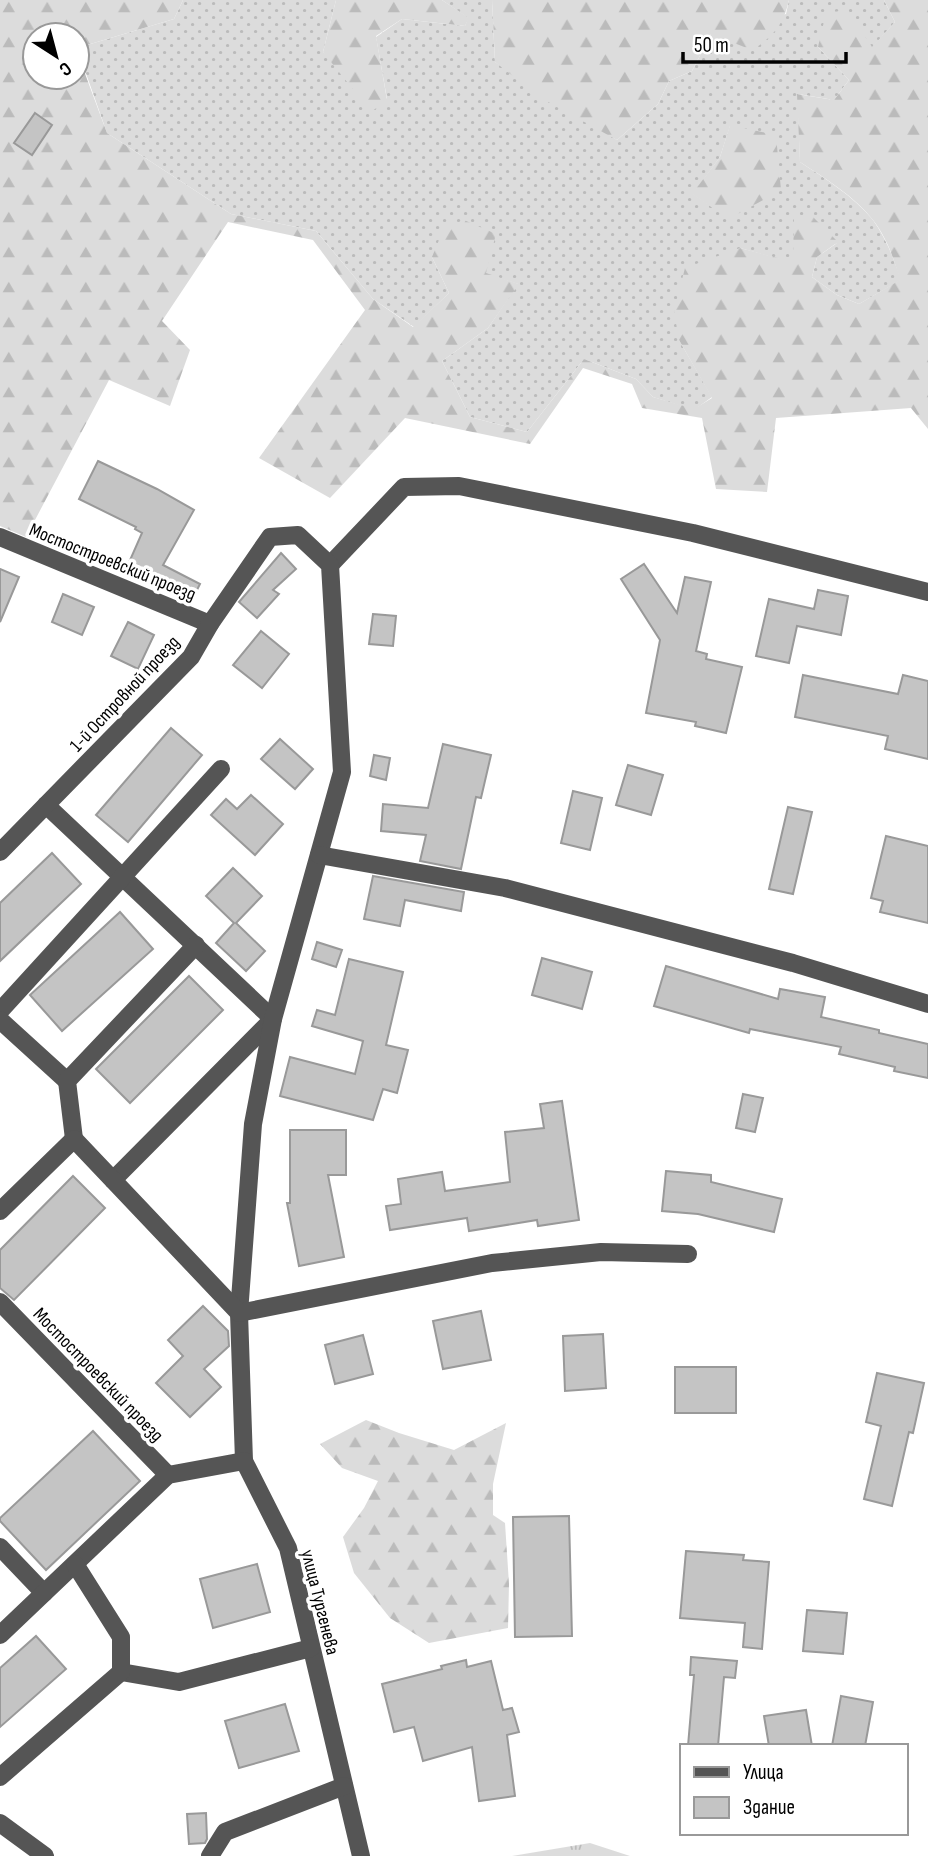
<svg xmlns="http://www.w3.org/2000/svg" width="928" height="1856" font-family="'Sofia Sans Condensed',sans-serif">
  <style>
    .grass { fill: url(#grass-dots); fill-rule: evenodd }
    .forest { fill: url(#forest-firs) }
    .park { fill: url(#park-tufts) }
    .building { fill: #c4c4c4; stroke: #999; stroke-width: 2 }
    .lines { fill: none; stroke-linecap: round; stroke-linejoin: round }
    .minor { stroke: #555; stroke-width: 18 }
    .labels { text-anchor: middle; stroke-width: 7; stroke-linejoin: round; paint-order: stroke }
    .street-label { font-size: 19px; fill: #000; stroke: #fff }
  </style>
  <defs>
    <pattern id="grass-dots" width="8" height="8" patternUnits="userSpaceOnUse" patternTransform="scale(1.75)"><rect width="8" height="8" fill="#dcdcdc"/><path d="M2 2h.1M6 6h.1" fill="none" stroke="#bbb" stroke-width="1.8" stroke-linecap="round"/></pattern>
    <pattern id="forest-firs" width="22" height="20" patternUnits="userSpaceOnUse" patternTransform="scale(1.75)"><rect width="22" height="20" fill="#dcdcdc"/><path d="M5 1l3.5 6h-7zM16 11l3.5 6h-7z" fill="#bbb"/></pattern>
    <pattern id="park-tufts" width="24" height="20" patternUnits="userSpaceOnUse" patternTransform="scale(1.75)"><rect width="24" height="20" fill="#dcdcdc"/><path d="M3 7l-1-3M5 7V3M7 7l1-3M15 17l-1-3M17 17v-4M19 17l1-3" fill="none" stroke="#bbb"/></pattern>
  </defs>
  <rect width="100%" height="100%" fill="#fff"/>
  <path class="grass" d="M183 0H336L323 52 387 99 376 37 402 19 465 26 468 18 442 0H492L495 62 617 140 658 104 669 81 692 71 711 34 786 14 789 0H884L895 22 872 48 818 47 849 80 834 100 798 94 800 162C826 179 853 196 873 220 886 238 894 259 901 280L859 304 837 295 812 277 817 257 837 243 793 263 740 248 679 340 712 397 694 410 653 397 636 379 584 359 527 432 470 417 442 361 488 328 518 284 432 257 449 293 414 327 373 299 316 231 231 214 107 133 77 48 174 19ZM730 126 729 218 693 194 720 157Z"/>
  <g class="forest">
    <path d="M0 0H183L174 19 77 48V35H35V77H77V52L107 133 231 214 316 231 373 299 413 327 449 293 432 257 444 228 464 220 496 234 486 273 519 284 488 328 442 361 470 417 527 432 584 359 636 379 653 397 694 409 712 398 679 340 674 311 685 268 740 248 793 262 794 214 813 217 838 242 817 257 812 277 837 295 859 304 900 280C894 259 887 238 873 220 854 196 826 179 800 162L797 94 834 100 849 80 818 47 826 13 848 10 872 47 895 22 884 0H928V429L911 408 776 418 767 492 716 489 702 418 642 408 632 384 583 368 530 444 405 418 330 498 259 458 365 310 313 240 228 222 162 321 190 350 170 406 109 380 26 537 0 526Z"/>
    <path d="M336 0H442L469 18 465 26 402 19 376 36 387 100 371 112 323 52Z"/>
    <path d="M492 0H789C784 24 773 37 752 50L711 34 692 71 669 81 658 104 617 140 541 98 495 62Z"/>
    <path d="M730 125 776 135 781 190 729 219 692 194 720 157Z"/>
    <path d="M366 1420 399 1433 454 1450 506 1423 493 1484V1515L505 1523 509 1584 508 1628 429 1643 390 1618 354 1573 343 1537 364 1508 378 1481 342 1468 320 1444Z"/>
  </g>
  <path class="park" d="M590 1843 630 1856H512Z"/>
  <g class="building">
    <path d="M35 113 52 125 32 155 14 143Z"/>
    <path d="M98 461 157 489 194 510 163 565 200 584 192 600 154 580 155 579 127 567 142 533 135 529 136 527 79 499Z"/>
    <path d="M281 553 296 569 273 590 279 594 257 618 239 602Z"/>
    <path d="M644 564 677 613 685 577 711 582 696 651 707 654 706 659 742 667 726 733 695 726 696 722 646 713 660 640 621 579Z"/>
    <path d="M0 569 19 577 0 622Z"/>
    <path d="M818 590 848 596 841 635 797 626 789 663 756 656 769 599 814 609Z"/>
    <path d="M63 594 94 607 82 635 52 622Z"/>
    <path d="M373 614 396 616 393 646 369 644Z"/>
    <path d="M128 622 154 635 138 669 111 656Z"/>
    <path d="M261 631 289 654 262 688 233 665Z"/>
    <path d="M803 675 898 694 903 675 928 681V759L885 749 888 736 795 717Z"/>
    <path d="M171 728 202 755 128 842 96 815Z"/>
    <path d="M280 739 313 769 295 789 261 759Z"/>
    <path d="M443 744 491 755 481 798 476 797 461 869 420 861 426 835 381 831 383 804 428 808Z"/>
    <path d="M374 755 390 758 386 780 370 776Z"/>
    <path d="M628 765 663 775 651 815 616 805Z"/>
    <path d="M573 791 602 798 590 850 561 843Z"/>
    <path d="M251 795 283 824 255 855 211 815 226 799 237 809Z"/>
    <path d="M788 807 812 812 793 894 769 889Z"/>
    <path d="M886 836 928 846V923L880 912 883 901 871 898Z"/>
    <path d="M52 853 81 884 0 961V903Z"/>
    <path d="M233 868 262 896 236 923 265 951 246 971 216 943 234 923 206 896Z"/>
    <path d="M373 876 464 892 461 911 405 900 400 926 364 919Z"/>
    <path d="M120 912 153 949 62 1031 30 995Z"/>
    <path d="M317 942 342 950 336 967 312 959Z"/>
    <path d="M542 958 592 972 582 1009 532 995Z"/>
    <path d="M349 959 403 972 386 1045 408 1050 397 1093 383 1089 373 1120 280 1096 290 1057 355 1074 363 1041 312 1026 317 1010 335 1015Z"/>
    <path d="M666 966 778 999 780 989 825 997 821 1017 879 1030V1033L928 1044V1078L894 1071 895 1067 839 1054 841 1047 750 1029 749 1033 654 1006Z"/>
    <path d="M189 976 223 1010 130 1103 96 1069Z"/>
    <path d="M743 1094 763 1098 755 1132 736 1128Z"/>
    <path d="M562 1101 579 1220 538 1226 537 1220 469 1231 467 1218 390 1230 386 1206 401 1204 398 1179 442 1172 445 1191 510 1182 505 1132 544 1128 540 1104Z"/>
    <path d="M290 1130H346V1175H328L344 1257 299 1266 287 1203H290Z"/>
    <path d="M666 1171 711 1175V1182L782 1199 774 1232 698 1214 662 1211Z"/>
    <path d="M73 1176 105 1208 14 1300 0 1288V1250Z"/>
    <path d="M203 1306 228 1331 229 1346 204 1369 221 1387 190 1417 156 1383 183 1356 168 1340Z"/>
    <path d="M481 1311 491 1360 443 1369 433 1321Z"/>
    <path d="M603 1334 606 1388 565 1391 563 1336Z"/>
    <path d="M363 1335 373 1374 335 1384 325 1345Z"/>
    <rect x="675" y="1367" width="61" height="46"/>
    <path d="M877 1373 924 1383 913 1433 909 1432 892 1506 864 1499 881 1426 866 1422Z"/>
    <path d="M93 1431 140 1481 46 1570 0 1521V1518Z"/>
    <path d="M569 1516 572 1636 515 1637 513 1517Z"/>
    <path d="M686 1551 744 1555 743 1560 769 1562 762 1649 743 1647 745 1623 680 1618Z"/>
    <path d="M257 1564 270 1612 213 1628 200 1579Z"/>
    <path d="M807 1610 847 1613 843 1654 803 1651Z"/>
    <path d="M36 1636 66 1669 0 1727V1668Z"/>
    <path d="M691 1657 737 1661 735 1678 724 1677 718 1746H688L694 1675H690Z"/>
    <path d="M466 1660 467 1667 491 1661 503 1710 512 1708 519 1732 507 1735 515 1796 479 1801 472 1747 423 1761 414 1727 394 1732 382 1684 442 1669 441 1666Z"/>
    <path d="M841 1696 873 1702 865 1746H832Z"/>
    <path d="M285 1704 299 1751 239 1768 225 1721Z"/>
    <path d="M806 1710 812 1746H769L764 1716Z"/>
    <path d="M206 1813 207 1839 205 1843 189 1844 187 1814Z"/>
  </g>
  <g class="lines">
    <g class="minor">
      <path d="M0 537 210 624"/>
      <path d="M330 565 404 487 459 486 693 533 928 592"/>
      <path d="M46 805 273 1019 113 1180"/>
      <path d="M0 852 191 657 210 624 270 537 298 535 330 565 342 772 273 1019 253 1124 239 1313 244 1461"/>
      <path d="M319 855 505 888 793 963 928 1004"/>
      <path d="M0 1011 221 769"/>
      <path d="M0 1020 67 1081"/>
      <path d="M74 1139 67 1081 196 945"/>
      <path d="M0 1211 74 1139 239 1313 492 1263 601 1252 688 1254"/>
      <path d="M0 1302 168 1475"/>
      <path d="M0 1547 44 1593"/>
      <path d="M0 1635 168 1475 244 1461 288 1548 361 1856"/>
      <path d="M121 1672 179 1682 311 1648"/>
      <path d="M0 1777 121 1672V1637L75 1564"/>
      <path d="M0 1823 45 1856"/>
      <path d="M210 1856 225 1832 344 1786"/>
    </g>
  </g>
  <g class="labels">
    <g class="street-label">
      <text transform="translate(113 561) rotate(22)" y="7">Мостостроевский проезд</text>
      <text transform="translate(124 693) rotate(-47)" y="7">1-й Островной проезд</text>
      <text transform="translate(99 1374) rotate(46)" y="7">Мостостроевский проезд</text>
      <text transform="translate(321 1602) rotate(76)" y="7">улица Тургенева</text>
    </g>
  </g>
  <rect x="680" y="1744" width="228" height="91" fill="#ffffff" stroke="#999999" stroke-width="2"/>
  <rect x="694" y="1767" width="35" height="10" fill="#555555" stroke="#999999" stroke-width="2"/>
  <text x="743" y="1779" font-size="21" fill="#000000">Улица</text>
  <rect x="694" y="1797" width="35" height="21" fill="#c4c4c4" stroke="#999999" stroke-width="2"/>
  <text x="743" y="1814" font-size="21" fill="#000000">Здание</text>
  <g transform="translate(56 56) rotate(144)"><circle r="33" fill="#ffffff" stroke="#999999" stroke-width="2"/>
  <path d="M0-5L12 26L0 18L-12 26Z" fill="#000000"/>
  <text y="-10" font-size="19" font-weight="bold" text-anchor="middle" fill="#000000">С</text>
  </g>
  <path d="M683 52v10h163v-10" fill="none" stroke="#000000" stroke-width="3.5"/>
  <text x="694" y="52" font-size="21" fill="#000000" stroke="#ffffff" stroke-width="5" paint-order="stroke">50 m</text>
</svg>
